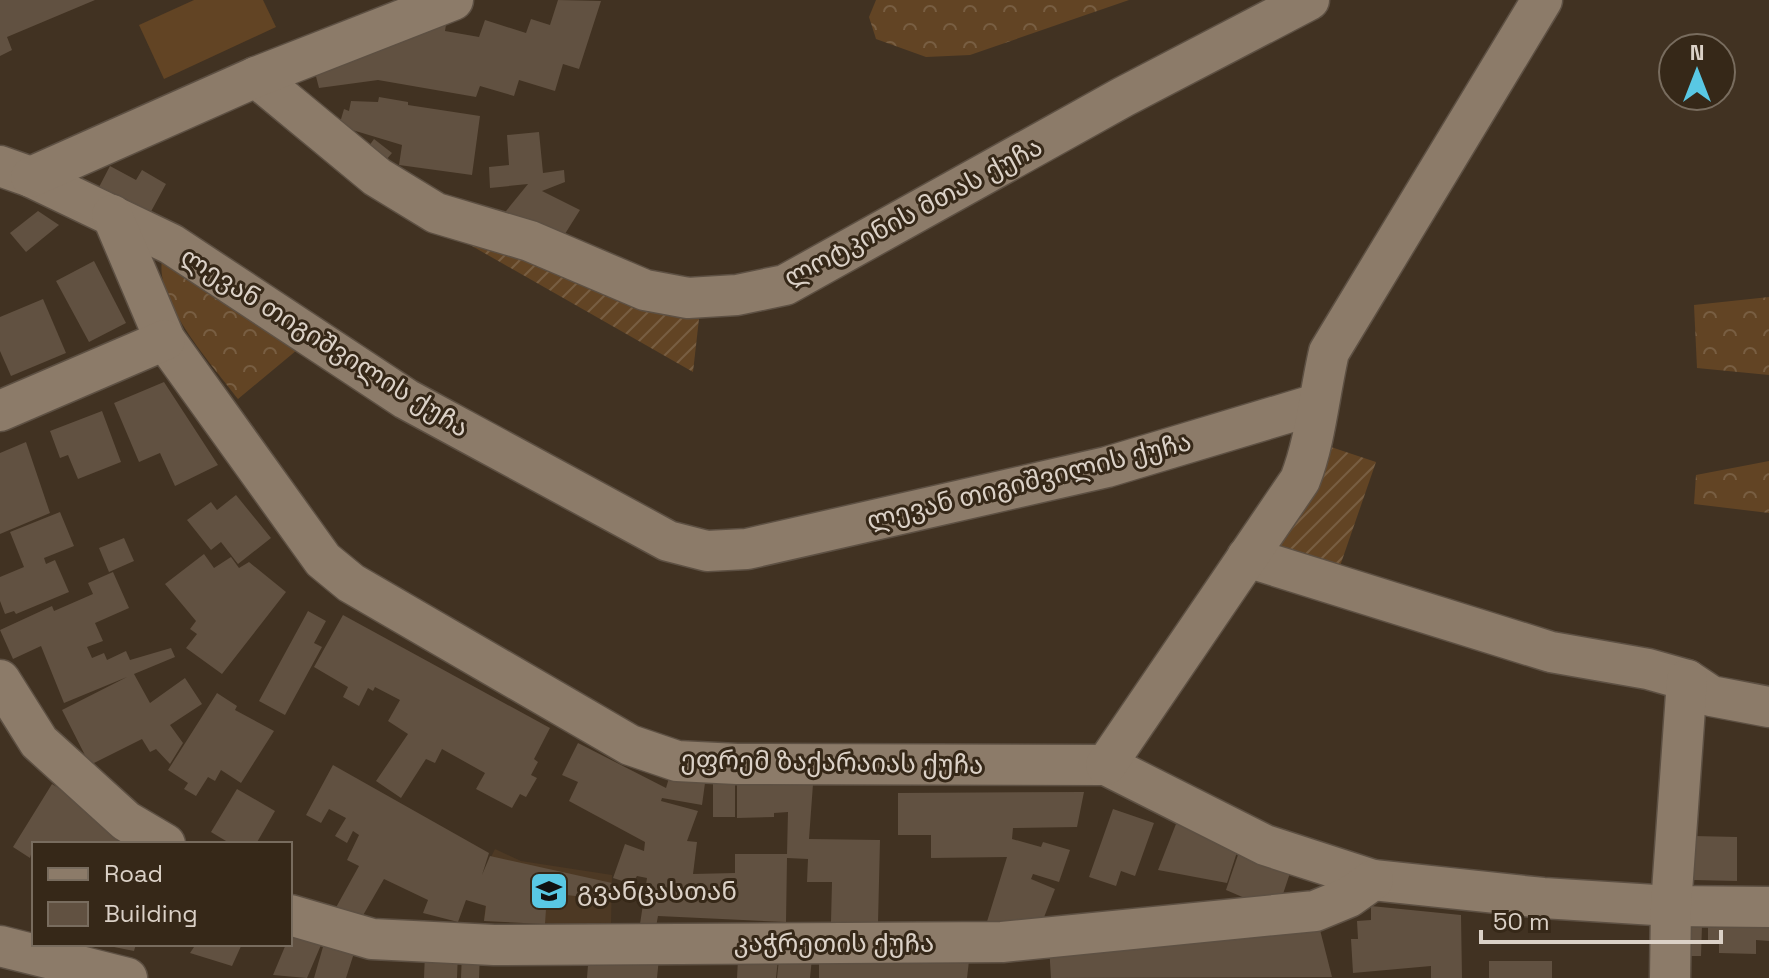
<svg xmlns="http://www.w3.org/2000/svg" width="1769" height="978" font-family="'Space Grotesk','Noto Sans Georgian',sans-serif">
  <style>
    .built { fill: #4d3924 }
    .forest { fill: url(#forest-crowns) }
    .park { fill: #624424 }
    .garden { fill: url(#garden-furrows) }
    .building { fill: #615141 }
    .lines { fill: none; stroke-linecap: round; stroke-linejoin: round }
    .minor-casing { stroke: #5d5043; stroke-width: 43 }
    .minor { stroke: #8c7b69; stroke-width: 40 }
    .labels { text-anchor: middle; stroke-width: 6; stroke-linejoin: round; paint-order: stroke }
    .street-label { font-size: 26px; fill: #dbd1c7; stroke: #362818 }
    .poi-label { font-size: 26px; fill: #dbd1c7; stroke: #362818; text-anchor: start }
  </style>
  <defs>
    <pattern id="forest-crowns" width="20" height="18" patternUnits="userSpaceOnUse" patternTransform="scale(2)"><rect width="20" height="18" fill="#624424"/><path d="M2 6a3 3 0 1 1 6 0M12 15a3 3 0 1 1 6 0" fill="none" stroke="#785e42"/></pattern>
    <pattern id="garden-furrows" width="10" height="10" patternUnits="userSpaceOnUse" patternTransform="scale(2)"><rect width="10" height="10" fill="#624424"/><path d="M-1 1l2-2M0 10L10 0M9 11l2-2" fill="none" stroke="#785e42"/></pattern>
  </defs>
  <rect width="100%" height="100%" fill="#413222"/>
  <path class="built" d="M495 849 521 861 612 875 611 925 484 921 488 880 481 877Z"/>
  <g class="forest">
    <path d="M876 0H1129L970 55 926 57 876 39 869 17Z"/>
    <path d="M162 260 303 345 238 399C213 365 155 303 162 260Z"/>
    <path d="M1769 297V375L1697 368 1694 305Z"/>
    <path d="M1769 461V513L1694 504 1696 475Z"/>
  </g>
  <path class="park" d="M194 0H263L276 27 164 79 139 25Z"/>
  <g class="garden">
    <path d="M414 213 700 310 693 372Z"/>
    <path d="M1325 445 1376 462 1340 566 1270 542Z"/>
  </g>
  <g class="building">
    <path d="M0 0H95L7 37 12 50 0 56Z"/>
    <path d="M558 0 601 1 579 69 563 64 555 91 519 80 514 96 480 86 476 97 378 80 319 88 313 65 447 19 445 31 479 37 485 20 526 33 531 19 550 25Z"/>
    <path d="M379 97 408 102V105L480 116 472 175 399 165 402 145 339 126 344 109 349 111 351 101 378 102Z"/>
    <path d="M539 132 543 173 564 170 565 182 542 191 580 210 558 245 502 216 528 184 490 188 489 167 509 165 507 135Z"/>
    <path d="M374 139 392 153 381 166 369 146Z"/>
    <path d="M110 166 136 180 142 170 166 184 148 217 98 189Z"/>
    <path d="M38 211 59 225 26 252 10 233Z"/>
    <path d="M94 261 126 323 89 342 56 281Z"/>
    <path d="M43 299 66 353 11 376 0 351V317Z"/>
    <path d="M164 382 218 465 175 486 160 453 139 462 114 403Z"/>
    <path d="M102 411 121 462 78 479 68 455 60 458 50 431Z"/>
    <path d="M26 442 50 513 0 534V453Z"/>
    <path d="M236 495 271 538 238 564 221 542 211 550 187 520 211 502 217 510Z"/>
    <path d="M60 512 74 546 44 558 46 564 55 560 69 592 16 614 14 611 5 614 0 601V577L24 567 10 532Z"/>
    <path d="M124 538 134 561 109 572 99 548Z"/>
    <path d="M204 554 214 568 231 557 239 568 249 562 286 592 222 674 186 648 197 634 190 629 196 621 165 584Z"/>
    <path d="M113 572 129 608 95 623 103 641 87 647 92 658 104 653 107 660 126 651 130 660 171 648 175 657 134 674 150 703 185 678 202 704 170 725 183 743 170 764 156 749 150 752 142 739 90 765 62 710 127 677 64 703 41 646 13 659 0 630 52 606 54 611 93 594 88 583Z"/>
    <path d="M308 611 326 621 314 643 322 647 285 715 259 701Z"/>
    <path d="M343 615 550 728 534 759 538 762 531 775 537 778 526 797 520 794 512 808 476 789 485 773 442 749 435 763 426 759 401 798 376 781 408 734 388 721 400 700 375 687 373 691 368 688 359 706 343 697 348 687 314 667Z"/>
    <path d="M217 693 237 706 235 710 274 731 241 783 221 770 215 781 208 777 196 796 184 789 188 783 168 770Z"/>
    <path d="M578 743 666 788 669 778 705 783 702 805 662 798 661 801 698 811 687 841 697 842 693 874 735 873V854H787L788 812 774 813V817L737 818V782L813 784 809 839 880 840 878 923 831 922 832 882H807L808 859 787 858 786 922 658 916 656 927 640 924 647 878 637 876 632 884 613 878 625 844 644 851 645 842 569 801 578 782 562 775Z"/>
    <path d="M333 765 489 853 482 875 490 856 612 883V900L557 894 555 908 546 909 545 924 484 921 486 906 466 900 458 922 423 913 428 900 384 879 358 924 334 911 359 866 347 860 359 835 353 831 347 843 335 836 346 818 329 809 321 823 306 815Z"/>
    <path d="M52 784 149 844H34L30 858 13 847Z"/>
    <rect x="713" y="784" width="22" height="33"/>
    <path d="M237 789 275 811 256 844H231L211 832Z"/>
    <path d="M1084 792 1077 827 1013 828 1012 839 1041 847 1043 842 1070 850 1059 882 1033 874 1031 879 1055 889 1041 925 985 928 1007 857 931 858V835H898V793Z"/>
    <path d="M1113 809 1154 823 1135 876 1121 871 1116 886 1089 877Z"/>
    <path d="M1176 824 1238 849 1227 883 1158 870Z"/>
    <path d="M1694 836 1737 837V881L1694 880Z"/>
    <path d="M1240 849 1292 867 1277 912 1226 890Z"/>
    <path d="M1371 906 1461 915 1462 978H1431V966L1353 973 1351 939H1358L1357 921 1371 920Z"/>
    <path d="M1317 918 1332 977 1051 978 1049 945Z"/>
    <path d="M1708 918 1769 919V941L1756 940V954L1719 953V942H1708Z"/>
    <path d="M1679 924H1702L1701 956H1678Z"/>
    <path d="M290 933 321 945 307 978 273 975 286 944H290Z"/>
    <path d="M325 940 355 950 346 978H314Z"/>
    <path d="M115 944H136L134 951 114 947Z"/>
    <path d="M196 944H242L232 966 190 953Z"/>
    <path d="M462 952 480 953 479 978H461Z"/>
    <path d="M589 952 659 958 657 978H587Z"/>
    <path d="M425 953H458L457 978H424Z"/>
    <path d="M812 958 810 978H777L779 959Z"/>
    <path d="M819 958 969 961 967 978H819Z"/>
    <path d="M738 959H778L776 978H737Z"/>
    <rect x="1489" y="961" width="63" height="17"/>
  </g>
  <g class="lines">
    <g class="minor-casing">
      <g id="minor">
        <path d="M256 77 377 177 436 213 530 241 645 290 688 298 737 295 785 285 1123 97 1309 0"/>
        <path d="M0 166 31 177 171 244 406 399 668 541 707 551 747 549 1107 467 1317 404"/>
        <path d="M31 177 256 77 453 0"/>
        <path d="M112 215 165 340 323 560 351 583 630 745 677 761 737 764 1106 765 1265 845 1373 880 1543 898 1671 906 1769 907"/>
        <path d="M0 411 165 340"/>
        <path d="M1247 557 1551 652 1648 669 1687 680 1711 696 1769 707"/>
        <path d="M0 680 39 742 126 821 165 844"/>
        <path d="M1106 765 1300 480C1316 439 1319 395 1329 352L1542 0"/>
        <path d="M290 915 372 939 494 945 1002 942 1315 911 1349 897 1373 880"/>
        <path d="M0 946 127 978"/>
        <path d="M1670 978 1671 906 1687 680"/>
      </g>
    </g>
    <use href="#minor" class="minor"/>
  </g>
  <defs>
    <g id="school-square" transform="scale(2)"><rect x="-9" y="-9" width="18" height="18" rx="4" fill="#59c8e4" stroke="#362818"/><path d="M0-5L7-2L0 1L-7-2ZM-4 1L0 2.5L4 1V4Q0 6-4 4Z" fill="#111"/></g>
  </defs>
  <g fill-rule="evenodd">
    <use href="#school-square" x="549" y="891"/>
  </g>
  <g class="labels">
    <g class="street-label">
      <text transform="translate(913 212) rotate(-28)" y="9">ლოტკინის მთას ქუჩა</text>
      <text transform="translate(325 342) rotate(32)" y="9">ლევან თიგიშვილის ქუჩა</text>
      <text transform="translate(1029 481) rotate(-14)" y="9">ლევან თიგიშვილის ქუჩა</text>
      <text transform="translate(832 762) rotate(1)" y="9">ეფრემ ზაქარაიას ქუჩა</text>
      <text x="834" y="952">კაჭრეთის ქუჩა</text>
    </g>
    <g class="poi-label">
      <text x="577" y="900">გვანცასთან</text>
    </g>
  </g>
  <rect x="32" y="842" width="260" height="104" fill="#362818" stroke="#786c5e" stroke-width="2"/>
  <rect x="48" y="868" width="40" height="12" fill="#8c7b69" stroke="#786c5e" stroke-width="2"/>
  <text x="104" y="882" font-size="24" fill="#dbd1c7">Road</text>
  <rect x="48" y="902" width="40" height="24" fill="#615141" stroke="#786c5e" stroke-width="2"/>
  <text x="104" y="922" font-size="24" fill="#dbd1c7">Building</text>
  <g transform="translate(1697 72)"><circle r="38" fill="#362818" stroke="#786c5e" stroke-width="2"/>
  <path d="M0-6L14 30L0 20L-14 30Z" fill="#59c8e4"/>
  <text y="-12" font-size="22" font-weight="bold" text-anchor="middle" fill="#dbd1c7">N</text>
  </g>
  <path d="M1481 930v12h240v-12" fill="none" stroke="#dbd1c7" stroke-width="4"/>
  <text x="1493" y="930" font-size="24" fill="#dbd1c7" stroke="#362818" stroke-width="6" paint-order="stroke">50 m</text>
</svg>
